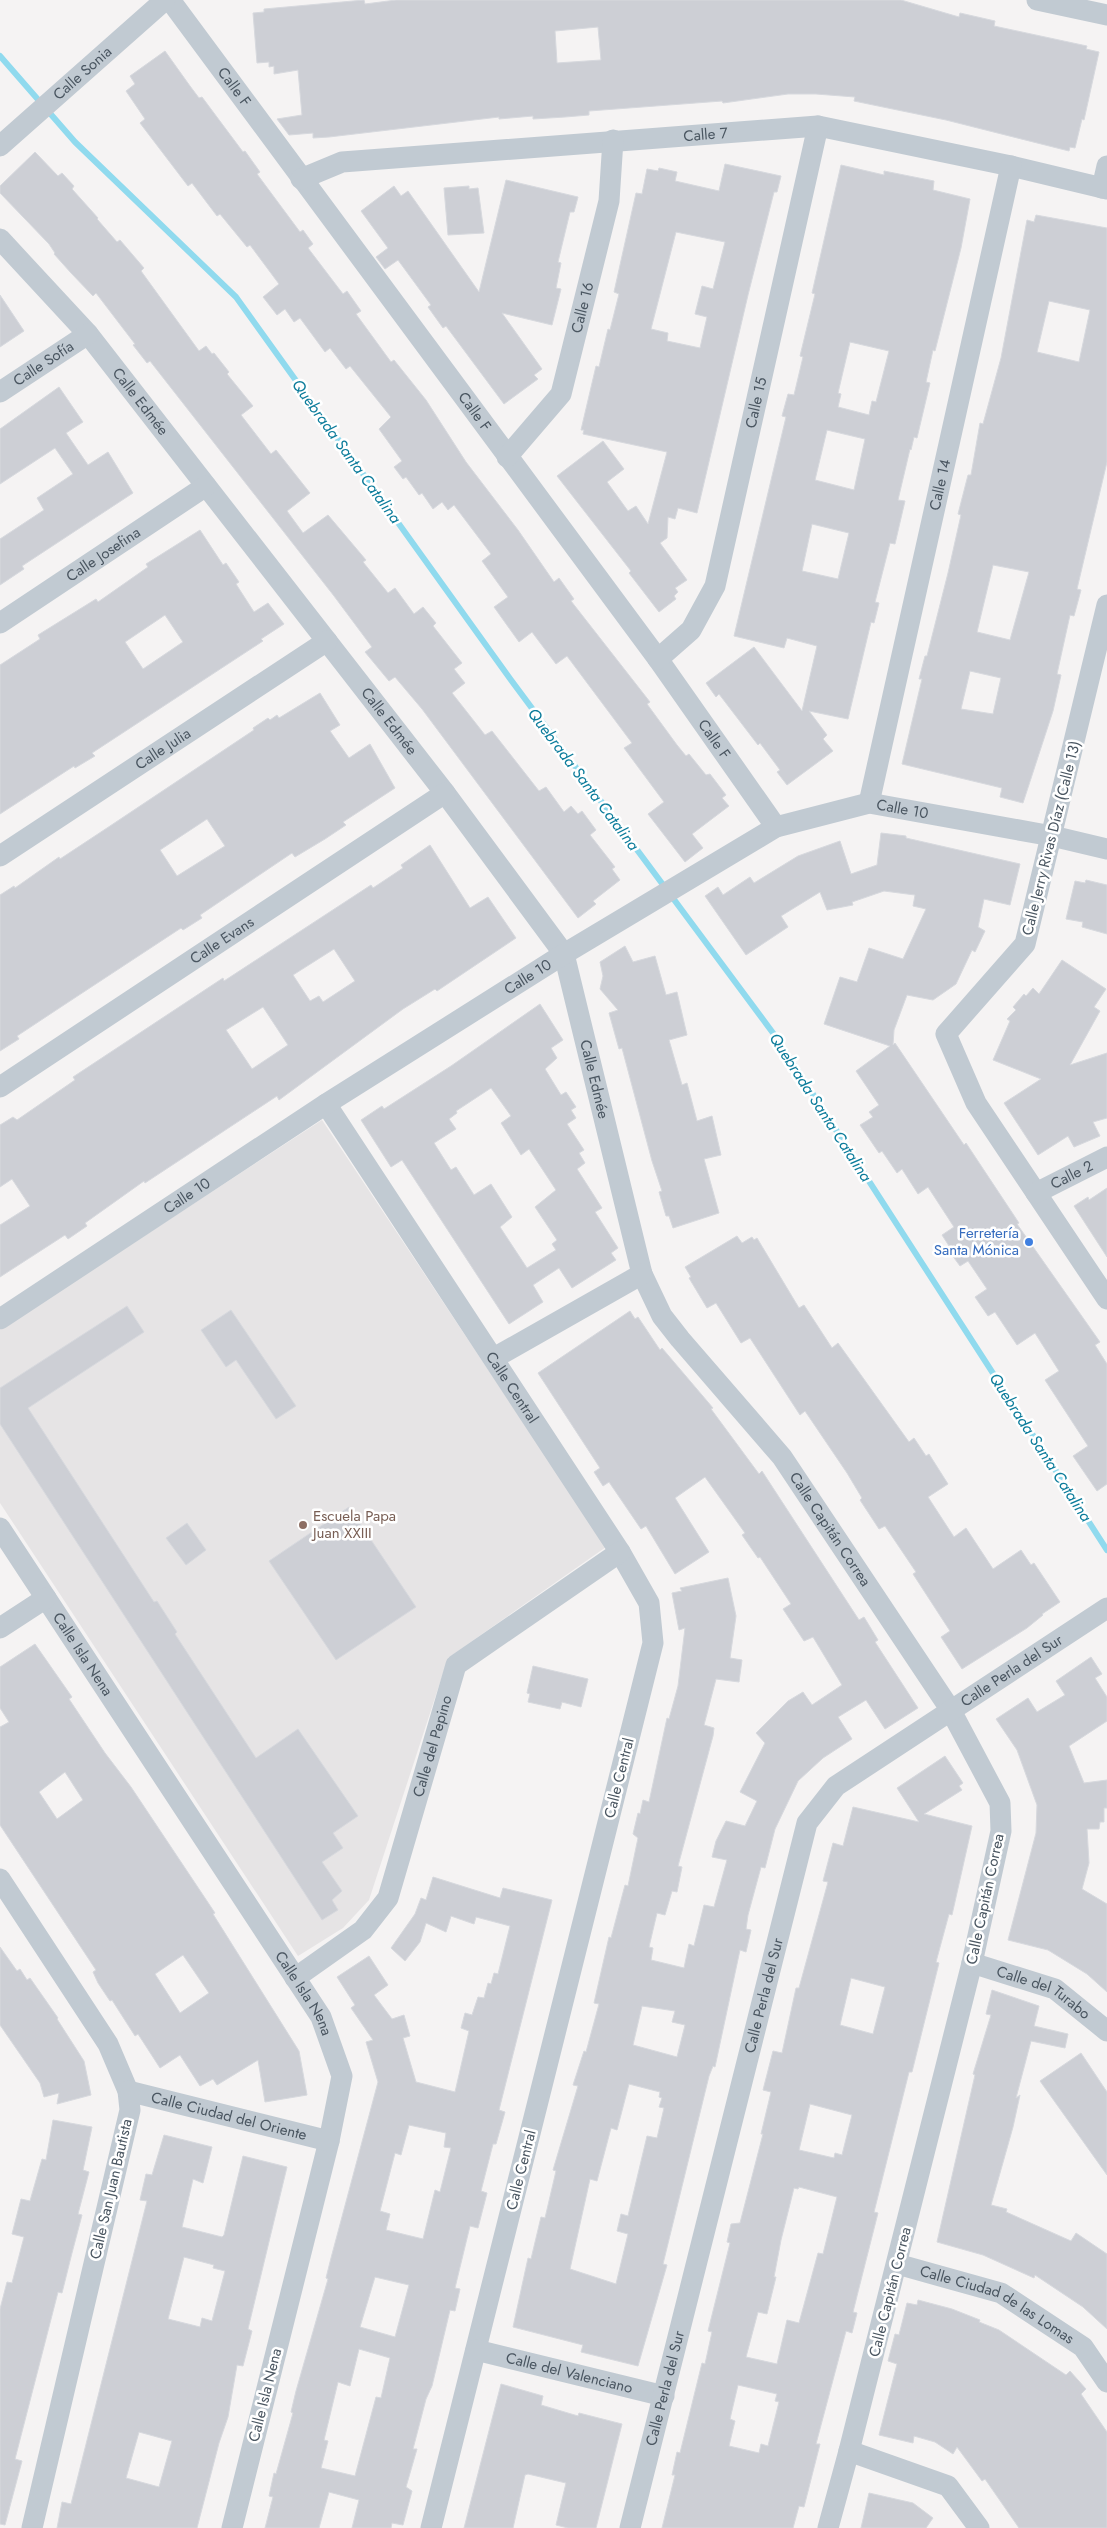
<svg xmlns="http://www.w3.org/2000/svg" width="1107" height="2528" font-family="Jost,sans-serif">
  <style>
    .education { fill: #e6e4e5 }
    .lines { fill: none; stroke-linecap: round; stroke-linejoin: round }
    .stream { stroke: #90daee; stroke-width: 6 }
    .building { fill: #cdcfd5; stroke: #d7d9de; fill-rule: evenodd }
    .street { stroke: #c1cad2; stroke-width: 21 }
    .shop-dot { fill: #3f7fe0; stroke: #fff; stroke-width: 2 }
    .education-dot { fill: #8d6e63; stroke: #fff; stroke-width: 2 }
    .labels { text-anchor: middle; stroke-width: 5; stroke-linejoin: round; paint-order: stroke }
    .street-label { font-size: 15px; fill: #4a5661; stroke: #fff }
    .shop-label { font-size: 15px; fill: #366cbe; stroke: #fff; text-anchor: end }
    .education-label { font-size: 15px; fill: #785e54; stroke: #fff; text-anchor: start }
    .water-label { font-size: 16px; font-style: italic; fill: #0c7c9b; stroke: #fff }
  </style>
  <rect width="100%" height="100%" fill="#f5f3f3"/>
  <path class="education" d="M322 1120 606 1547 448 1658 369 1900 343 1928 298 1956 0 1503V1330Z"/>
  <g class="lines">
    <path class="stream" d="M0 56 75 142 236 297 511 680 776 1037 1107 1550"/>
  </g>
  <g class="building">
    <path d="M364 0 365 4 396 0H901L959 17 960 13 995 21 994 26 1087 46 1086 49 1099 52 1084 120 1082 119 1075 148 1070 147 1069 151 946 120 854 101 855 97 816 94H788L723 103 722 101 589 111V115L565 117 533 119V116L499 119V117L329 137 313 138V133L289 135 277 119 302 115 298 70 274 74V66L269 67V62L257 63 253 13 264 12V9ZM598 27 601 60 557 63 555 31Z"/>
    <path d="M165 51 190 86 199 98 202 97 243 152 245 151 260 172 257 174 300 232 303 230 313 244 308 248 343 294 347 291 361 311 356 314 391 362 394 360 426 400 466 462 518 530 554 582 559 578 574 599 571 601 650 702 647 704 677 745 686 756 689 754 706 775 710 774 726 795 722 798 729 806 692 834 703 848 685 862 648 814 664 802 624 748 632 743 567 656 556 664 532 632 519 642 494 607 508 597 482 561 491 554 454 505 448 510 442 502 433 509 422 493 419 495 406 477 403 479 394 467 402 461 379 429 391 417 350 366 346 369 330 348 325 352 300 318 294 322 285 309 277 315 263 297 279 284 250 245 247 247 220 214 217 216 192 183 188 186 140 123 145 119 126 91 135 84 130 76Z"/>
    <path d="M35 152 58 176 62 173 74 186 72 189 98 218 97 219 117 242 120 240 144 268 141 271 199 351 206 346 212 354 214 353 229 372 227 374 253 406 241 415 271 454 276 450 310 493 287 511 303 533 328 515 366 560 363 562 388 593 395 588 414 614 423 607 436 623 433 626 462 663 454 669 465 683 452 693 485 735 492 731 539 791 546 787 564 812 571 806 578 814 582 811 596 830 590 835 615 867 612 869 620 880 593 901 596 904 578 918 422 709 395 677 389 681 365 652 372 647 334 596 150 361 147 363 133 345 135 344 96 293 93 296 71 273 54 254 55 253 49 244 0 193V186Z"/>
    <path d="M725 164 781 176 777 192H774L748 295 697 513 678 508 675 519 668 517 667 538 660 543 687 580 675 588 678 592 674 596 676 599 659 612 629 573 631 571 557 476 603 441 624 469 607 482 628 511 636 506 648 524 667 452 583 434 584 430H581L596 366 599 367 608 329 610 330 619 294 614 292 636 193 642 194 647 169 658 171 659 168 677 172 675 181 719 191ZM676 232 725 242 713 289 702 286 695 314 707 317 700 348 667 341 668 333 651 329Z"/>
    <path d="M841 165 884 175V171L934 181 933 190 970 199 961 248 935 351 933 350 926 382 930 383 917 438 914 437 911 450 910 449 898 500 905 501 895 544 890 543 875 602 879 603 874 623 871 622 848 719 809 711 827 735 823 739 833 751 787 785 777 772 780 770 760 743 758 745 719 694 716 697 706 683 754 647 802 711 817 646 787 638 784 648 734 636 786 417 782 416 788 394 794 395 803 357 800 356 815 294 812 293ZM850 342 889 351 876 402 872 401 869 415 838 407 841 394 838 393ZM827 430 865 439 854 490 815 480ZM812 524 849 533 838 579 802 571Z"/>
    <path d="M506 180 578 197 574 212H570L558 262 561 263 556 288 561 289 552 325 502 313 542 369 534 375 538 379 504 404 446 326 443 328 428 307 431 305 398 260 385 269 376 257 388 248 361 211 394 186 401 196 408 191 479 292Z"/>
    <path d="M469 186V189L478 188 484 233 448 235 444 188Z"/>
    <path d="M1036 215 1107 228V462L1077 589 1081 590 1074 616 1070 615 1057 674 1061 675 1053 711 1023 803 1000 797 1002 788 902 764 922 679H919L925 656H927L948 573 961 515 958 514 968 475H971L980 423 983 424 1001 358 1027 220 1034 222ZM1049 301 1090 310 1079 362 1037 352ZM993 565 1029 572 1010 640 977 632ZM970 671 1001 678 993 714 961 709Z"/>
    <path d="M0 295 24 331 0 347Z"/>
    <path d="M59 387 83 422 66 433 88 465 108 452 133 493 22 566 24 569 0 585V539L44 510 37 498 73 474 55 448 0 484V429Z"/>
    <path d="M200 530 223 565 226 563 239 582 236 584 254 612 268 603 284 624 261 639 263 641 92 753 95 756 75 768 74 766 0 814V665L40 639 38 635 96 599 98 602 148 567 146 564ZM165 615 183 642 143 669 125 642Z"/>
    <path d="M320 693 340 725 330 731 349 758 370 744 395 788 343 822 346 825 325 839 295 857 292 853 200 915 202 918 183 930 181 928 73 999 17 1036 19 1039 0 1051V895L14 886 15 888 59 857 60 859 107 828 254 730 253 728 268 718 270 720 277 715 279 718ZM207 819 225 846 177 876 160 850Z"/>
    <path d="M881 833 906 836V838L1020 864 1010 905 984 899 978 927 985 931 975 952 972 950 956 984 933 1000 907 995 894 1030 893 1045 895 1043 964 1145 966 1143 1019 1223 1017 1224 1100 1342 1095 1345 1107 1364V1484L1097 1491 1073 1456 1088 1446 1045 1380 1059 1371 1035 1333 1017 1345 995 1312 988 1316 975 1297 987 1289 968 1261 960 1266 949 1251 951 1249 942 1235 954 1227 928 1187 918 1194 902 1169 897 1173 882 1151 879 1153 860 1125 873 1117 869 1112 879 1105 856 1071 890 1046 824 1024 840 977 857 982 869 948 903 959 926 909 913 906 915 895 884 891 852 902 853 905 827 910 820 892 781 916 788 927 746 955 705 896 718 887 723 895 750 877 754 883 798 856 840 841 851 874 877 865Z"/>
    <path d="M430 845 470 908 488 897 516 938 437 991 435 989 403 1009 279 1100 277 1096 145 1183 144 1181 85 1223 87 1226 68 1239 65 1235 0 1277V1225L30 1206 12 1179 0 1187V1125L13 1117 17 1120 75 1080 73 1077 223 978 224 981 371 885 373 888 403 868 401 865ZM334 949 355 981 323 1002 319 996 310 1001 293 975ZM263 1007 288 1045 252 1069 226 1030Z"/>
    <path d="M1086 880 1107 885V934L1082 927 1083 922 1066 919 1075 881 1085 883Z"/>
    <path d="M625 946 633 962 655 956 666 995 677 992 687 1035 669 1040 682 1085 687 1083 697 1121 712 1116 721 1155 704 1159 719 1213 673 1228 669 1216H666L659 1192 662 1191 652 1161 622 1048 619 1049 609 1013 618 1010 600 989 603 976 600 962Z"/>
    <path d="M1062 960 1106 989 1094 1007 1100 1011 1070 1065 1107 1053V1118L1093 1122 1100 1136 1074 1147 1068 1136 1038 1155 1004 1103 1041 1079 993 1060 1010 1021 1007 1019 1016 1010 1013 1007 1024 994 1026 996 1033 988 1039 994Z"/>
    <path d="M540 1004 563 1040 551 1048 557 1058 545 1069 561 1095 566 1092 576 1107 571 1110 576 1118 567 1124 584 1150 579 1153 585 1163 577 1169 602 1208 595 1212 618 1248 611 1253 616 1260 572 1288 559 1268 533 1285 543 1302 509 1324 402 1160 391 1167 361 1120 382 1106 384 1109 451 1066ZM491 1088 511 1116 501 1123 521 1155 529 1149 556 1190 535 1207 557 1240 552 1244 556 1250 527 1268 500 1227 512 1217 491 1184 474 1195 456 1167 451 1170 434 1143 456 1129 449 1119 457 1113 456 1111Z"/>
    <path d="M1107 1188V1257L1074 1206 1088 1197 1089 1200Z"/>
    <path d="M737 1236 742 1243 752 1237 754 1240 757 1238 799 1308 804 1305 832 1348 838 1343 909 1442 914 1438 926 1456 929 1454 948 1484 928 1497 954 1537 966 1528 993 1569 1021 1550 1031 1565 1034 1563 1060 1602 1042 1614 1043 1615 1027 1628 962 1669 941 1637 950 1631 913 1574 916 1572 885 1526 879 1529 860 1500 862 1498 847 1473 805 1411 800 1415 750 1338 741 1343 716 1303 707 1308 689 1278 691 1277 685 1267Z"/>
    <path d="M127 1306 144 1332 28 1408 154 1602 157 1601 177 1632 175 1634 256 1758 298 1729 358 1816 333 1833 343 1848 322 1862 342 1891 332 1900 338 1910 322 1920 0 1424V1388Z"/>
    <path d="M231 1310 296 1406 276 1419 236 1360 226 1367 201 1330Z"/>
    <path d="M630 1311 635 1319 638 1317 660 1350 662 1348 713 1408 711 1409 759 1474 762 1471 859 1620 864 1617 878 1640 875 1642 918 1708 885 1729 866 1700 838 1717 852 1739 823 1758 798 1781 775 1829 765 1868 761 1867 748 1915 746 1929 751 1930 746 1952 740 1950 715 2067 713 2066 709 2076 663 2264 667 2265 638 2366 581 2352 583 2345 513 2327 528 2258 531 2259 541 2217 545 2218 556 2171 553 2170 578 2086 573 2085 584 2051 586 2052 599 2004 594 2003 609 1937 611 1938 625 1885 628 1886 638 1838 633 1834 638 1813 640 1814 643 1800 649 1802 667 1718 669 1719 678 1686 685 1628 679 1630 672 1593 682 1591 680 1588 728 1578 736 1616 730 1658 742 1660 739 1682 716 1679 704 1725 714 1728 713 1736 678 1866 682 1867 677 1892 672 1891 665 1915 657 1913 649 1947 653 1948 651 1960 684 1968 689 1944 694 1946 704 1905 714 1907 727 1860 712 1857 716 1841 726 1821 745 1826 757 1801 740 1792 765 1743 756 1733 788 1701 803 1692 812 1705 842 1685 813 1637 804 1641 783 1609 791 1604 760 1557 758 1558 742 1535 745 1533 705 1477 675 1498 709 1552 675 1574 646 1526 641 1529 609 1482 603 1486 594 1472 600 1468 538 1373ZM642 2006 675 2011 672 2022 685 2025 677 2057 633 2045ZM629 2084 660 2092 659 2097 662 2098 659 2107 664 2108 657 2138 647 2136 628 2216 621 2214 617 2231 628 2234 616 2284 570 2269 590 2179 597 2181 611 2128 617 2130Z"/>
    <path d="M349 1507 416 1607 336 1660 269 1561Z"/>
    <path d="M187 1523 206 1550 186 1565 166 1538Z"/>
    <path d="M35 1644 72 1697 69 1699 105 1753 131 1787 215 1913 213 1914 299 2051 307 2095 265 2102 258 2060 217 2085 213 2079 200 2086 180 2055 160 2068 138 2034 135 2036 112 2000 110 2001 98 1983 93 1972 96 1970 0 1825V1727L9 1722 0 1708V1667ZM65 1772 83 1800 57 1819 39 1792ZM183 1955 209 1993 180 2013 155 1974Z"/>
    <path d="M1091 1657 1102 1674 1095 1678 1107 1697V1721L1069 1746 1084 1783 1107 1780V1808H1104V1822H1100L1099 1829H1087L1089 1863 1082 1889 1107 1904V1992L1087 1974 1048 1950 1008 1940 1036 1833 1037 1805 1017 1750 996 1719 1028 1698 1037 1712 1065 1695 1056 1681Z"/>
    <path d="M533 1666 588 1679 581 1707 562 1702 560 1709 528 1702 530 1694 527 1693Z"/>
    <path d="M945 1756 963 1783 959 1786 962 1790 924 1814 972 1826 952 1915 949 1914 936 1962 939 1963 912 2072H909L874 2212 878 2213 857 2296 853 2312 857 2313 852 2333 846 2331 816 2444H820L804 2507 799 2506 793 2528H662L675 2475H672L677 2452 680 2453 702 2363 705 2364 712 2332 708 2331 730 2243 727 2242 731 2224 740 2223 763 2134H761L771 2092 763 2090 773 2051 782 2053 796 1988H799L828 1882 823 1881 833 1843 843 1846 853 1807 919 1822 897 1788ZM851 1978 885 1987 873 2034 840 2025ZM810 2104 852 2115 842 2155 835 2153 834 2158 799 2150ZM799 2187 837 2197 823 2254 818 2253 799 2323 787 2320 777 2364 746 2357 758 2312 767 2314 776 2277H774L781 2240 794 2188 798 2189ZM738 2385 777 2394 775 2401 779 2402 768 2446 761 2444 759 2453 729 2446 735 2421 730 2419Z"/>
    <path d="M433 1877 500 1898 503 1888 552 1900 499 2110 505 2112 496 2144H493L481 2191 487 2193 478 2228 470 2226 455 2288 460 2289 455 2311 450 2310 432 2386 426 2399 413 2449H417L406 2487 412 2491 403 2525 392 2523 391 2528H352L359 2500 329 2492 319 2528H265L273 2497 269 2496 274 2473 276 2474 293 2413 291 2412 296 2391 328 2279 326 2278 331 2258 378 2082 366 2042 373 2040 351 2008 355 2005 337 1977 369 1956 388 1985 374 1995 392 2019 404 2015 410 2036 403 2038 416 2082 455 2092 469 2031 461 2028 465 2013 472 2015 478 1997 484 1998 488 1983 491 1984 494 1973 498 1974 510 1926 476 1917 474 1924 451 1916 446 1932 426 1923 420 1942 405 1961 391 1948 415 1914 421 1898 426 1900ZM409 2125 446 2133 444 2147 451 2148 440 2192 435 2190 423 2239 386 2230 390 2214 380 2211 395 2153 401 2155ZM375 2277 409 2285 395 2337 360 2327ZM359 2349 390 2358 381 2398 376 2397 355 2476 321 2468 328 2441 324 2440 338 2382 350 2386Z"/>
    <path d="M0 1947 17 1971 20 1969 27 1980 30 1978 58 2018 57 2019 84 2061 91 2095 57 2104 59 2093 44 2097 40 2083 0 2025Z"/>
    <path d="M992 1990 1039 2006 1034 2026 1068 2034 1065 2048 1031 2041 1016 2098 1020 2095 1013 2127 991 2205 1007 2209 1006 2212 1071 2241 1076 2233 1107 2254V2329L1083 2307 1035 2275 1034 2278 983 2255 937 2242 975 2075 973 2074 991 2015 986 2014Z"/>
    <path d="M1081 2053 1107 2092V2175L1040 2081Z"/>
    <path d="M53 2120 92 2127 83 2170 89 2172 78 2214 82 2215 72 2253 62 2293 58 2292 15 2459 22 2461 5 2525 0 2524V2309L7 2282 12 2283 24 2237 12 2234 21 2199 30 2201 42 2159 46 2160Z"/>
    <path d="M164 2135 212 2147 203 2183 193 2179 182 2227 222 2237 224 2235 243 2156 287 2167 248 2329 252 2331 243 2366 237 2365 228 2417 219 2443 197 2528H57L62 2502 71 2504 147 2201 140 2200 146 2174 152 2175ZM184 2257 214 2265 213 2268 225 2271 212 2321 202 2318 200 2327 168 2319ZM139 2432 172 2441 159 2487 126 2478Z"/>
    <path d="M918 2300 952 2309 980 2320 979 2322 999 2330 1066 2375 1070 2371 1086 2389 1081 2394 1107 2432V2528H1019L985 2479 982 2481 957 2447 953 2454 935 2442 914 2436 913 2443 879 2435 897 2364 888 2361 895 2334 899 2335 907 2303 917 2305Z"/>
    <path d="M501 2384 543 2396 541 2405 578 2416 579 2413 622 2424 596 2528H568L556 2525 566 2483 528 2474 525 2475 513 2528H464Z"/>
    <path d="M869 2493 913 2503 933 2518 926 2528H861Z"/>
  </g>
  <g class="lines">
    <g class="street">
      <path id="s1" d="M170 0 658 659 776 827"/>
      <path d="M1037 0 1107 15"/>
      <path id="s2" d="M0 146 165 0"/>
      <path id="s3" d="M301 179 342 162 818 126 1011 166 1107 189"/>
      <path d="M1102 188 1107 166"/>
      <path id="s4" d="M0 239 88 334 445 793 564 954 642 1274 662 1316 680 1339 782 1457 950 1709 1000 1803 1001 1831 972 1963 849 2451 828 2528"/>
      <path id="s5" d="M0 392 88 334"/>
      <path id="s6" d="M507 457 561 394 609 201 613 140"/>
      <path d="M1107 605 1025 944 946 1034 976 1103 1107 1299"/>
      <path id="s7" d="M0 623 206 486"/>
      <path id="s8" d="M658 659 691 630 715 586 818 126"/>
      <path id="s9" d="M869 803 1011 166"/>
      <path id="s10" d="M0 856 327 641"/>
      <path id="s11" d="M0 1087 445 793"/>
      <path id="s12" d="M326 1104 620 1552 649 1603 653 1643 431 2528"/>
      <path id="s13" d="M1036 1193 1107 1157"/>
      <path id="s14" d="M0 1319 326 1104 564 954 776 827 869 803 1052 836 1107 849"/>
      <path d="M494 1358 642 1274"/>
      <path id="s15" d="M0 1528 321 2017 342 2076 329 2141 232 2528"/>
      <path d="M0 1628 46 1598"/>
      <path d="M0 1879 108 2044 128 2091 130 2110 32 2528"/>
      <path id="s16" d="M972 1963 1055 1989 1107 2031"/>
      <path id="s17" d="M295 1978 363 1930 388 1898 456 1665 620 1552"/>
      <path id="s18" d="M128 2091 329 2141"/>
      <path id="s19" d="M897 2264 1001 2293 1083 2347 1107 2382"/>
      <path id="s20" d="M476 2350 664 2396"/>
      <path d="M849 2451 948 2486 979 2528"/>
      <path id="s21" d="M630 2528 807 1823 836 1786 1107 1608"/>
    </g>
  </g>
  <circle class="shop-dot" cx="1029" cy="1242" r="5"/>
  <circle class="education-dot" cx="303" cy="1525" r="5"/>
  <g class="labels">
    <g class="street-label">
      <text dy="5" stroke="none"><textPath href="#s2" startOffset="110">Calle Sonia</textPath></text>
      <text dy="5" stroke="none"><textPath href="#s1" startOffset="108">Calle F</textPath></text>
      <text dy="5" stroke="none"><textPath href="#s3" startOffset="409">Calle 7</textPath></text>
      <text dy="5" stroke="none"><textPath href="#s6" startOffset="172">Calle 16</textPath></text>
      <text dy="5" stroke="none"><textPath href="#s5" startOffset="52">Calle Sofía</textPath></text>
      <text dy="5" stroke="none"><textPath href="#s4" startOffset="215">Calle Edmée</textPath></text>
      <text dy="5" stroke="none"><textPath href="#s8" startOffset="282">Calle 15</textPath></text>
      <text dy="5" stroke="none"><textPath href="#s1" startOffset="512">Calle F</textPath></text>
      <text dy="5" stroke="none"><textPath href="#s9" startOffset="326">Calle 14</textPath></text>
      <text dy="5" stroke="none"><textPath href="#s7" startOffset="124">Calle Josefina</textPath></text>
      <text dy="5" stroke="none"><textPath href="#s4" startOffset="620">Calle Edmée</textPath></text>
      <text dy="5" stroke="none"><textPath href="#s1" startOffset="918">Calle F</textPath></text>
      <text dy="5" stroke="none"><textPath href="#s10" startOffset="195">Calle Julia</textPath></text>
      <text dy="5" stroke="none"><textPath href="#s14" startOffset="1049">Calle 10</textPath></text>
      <text transform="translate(1051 838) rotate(-76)" y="5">Calle Jerry Rivas Díaz (Calle 13)</text>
      <text dy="5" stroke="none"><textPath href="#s11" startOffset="266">Calle Evans</textPath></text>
      <text dy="5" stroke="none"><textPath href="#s14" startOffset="629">Calle 10</textPath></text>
      <text dy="5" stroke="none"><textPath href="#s4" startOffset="1040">Calle Edmée</textPath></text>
      <text dy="5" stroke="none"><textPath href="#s13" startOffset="40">Calle 2</textPath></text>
      <text dy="5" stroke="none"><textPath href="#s14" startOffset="224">Calle 10</textPath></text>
      <text dy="5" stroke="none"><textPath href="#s12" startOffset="339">Calle Central</textPath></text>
      <text dy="5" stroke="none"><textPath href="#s4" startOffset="1559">Calle Capitán Correa</textPath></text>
      <text dy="5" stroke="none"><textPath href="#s15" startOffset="151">Calle Isla Nena</textPath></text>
      <text dy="5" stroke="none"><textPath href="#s21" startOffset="984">Calle Perla del Sur</textPath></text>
      <text dy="5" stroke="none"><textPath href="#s17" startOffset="282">Calle del Pepino</textPath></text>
      <text transform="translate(619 1778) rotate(-76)" y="5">Calle Central</text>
      <text transform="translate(985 1899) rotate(-78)" y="5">Calle Capitán Correa</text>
      <text dy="5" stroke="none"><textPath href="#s15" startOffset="556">Calle Isla Nena</textPath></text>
      <text dy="5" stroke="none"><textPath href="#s16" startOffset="78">Calle del Turabo</textPath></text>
      <text dy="5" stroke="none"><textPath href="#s21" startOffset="549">Calle Perla del Sur</textPath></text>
      <text dy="5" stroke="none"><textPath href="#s18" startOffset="104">Calle Ciudad del Oriente</textPath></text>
      <text transform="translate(521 2170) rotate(-76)" y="5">Calle Central</text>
      <text transform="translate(111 2189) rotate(-77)" y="5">Calle San Juan Bautista</text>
      <text transform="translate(890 2292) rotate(-76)" y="5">Calle Capitán Correa</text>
      <text dy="5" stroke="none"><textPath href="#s19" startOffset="109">Calle Ciudad de las Lomas</textPath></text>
      <text dy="5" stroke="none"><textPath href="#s20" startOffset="96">Calle del Valenciano</textPath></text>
      <text dy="5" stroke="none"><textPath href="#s21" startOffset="144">Calle Perla del Sur</textPath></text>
      <text transform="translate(265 2395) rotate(-76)" y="5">Calle Isla Nena</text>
    </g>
    <g class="shop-label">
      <text x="1019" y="1238">Ferretería<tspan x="1019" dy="17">Santa Mónica</tspan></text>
    </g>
    <g class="education-label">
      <text x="313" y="1521">Escuela Papa<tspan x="313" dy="17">Juan XXIII</tspan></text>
    </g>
    <g class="water-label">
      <text transform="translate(347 451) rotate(54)" y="6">Quebrada Santa Catalina</text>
      <text transform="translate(584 779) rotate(53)" y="6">Quebrada Santa Catalina</text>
      <text transform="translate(821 1107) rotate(57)" y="6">Quebrada Santa Catalina</text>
      <text transform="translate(1041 1447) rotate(57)" y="6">Quebrada Santa Catalina</text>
    </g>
  </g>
</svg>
